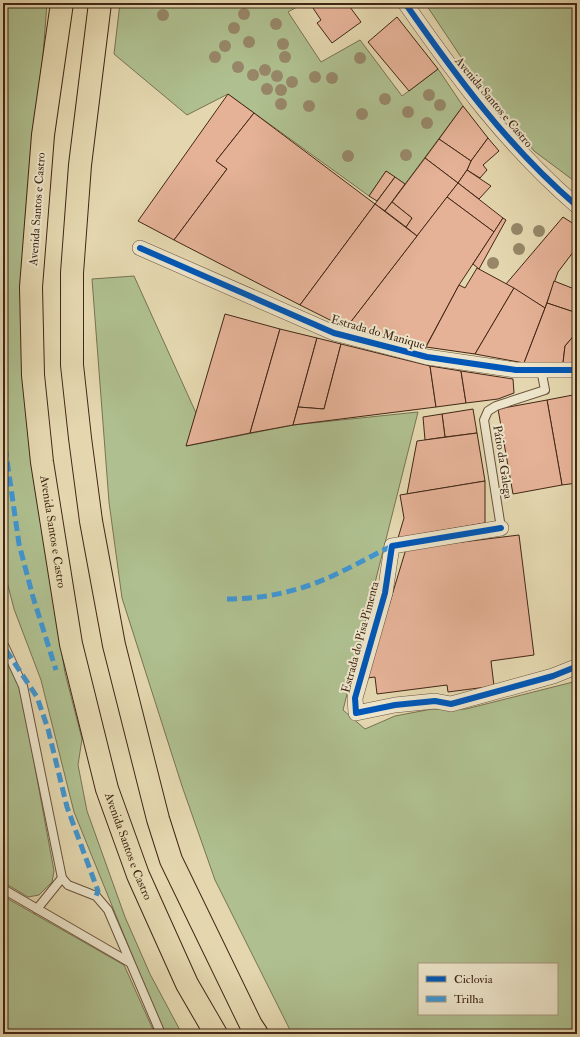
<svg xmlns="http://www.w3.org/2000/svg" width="580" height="1037" font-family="'IM FELL Double Pica',serif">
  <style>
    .green { fill: #afbf8f; stroke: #787352; fill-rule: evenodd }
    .building { fill: #e5b297; stroke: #422715 }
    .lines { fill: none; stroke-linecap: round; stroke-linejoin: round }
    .service-casing { stroke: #6a533c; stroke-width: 10 }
    .minor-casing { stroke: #6a533c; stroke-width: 16 }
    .primary-casing { stroke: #422715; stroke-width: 24 }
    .service { stroke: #ede5cb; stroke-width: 8 }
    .minor { stroke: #ede5cb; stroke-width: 15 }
    .primary { stroke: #e4d7af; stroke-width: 22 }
    .quiet { stroke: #3f96d3; stroke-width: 5; stroke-dasharray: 10 5; stroke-linecap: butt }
    .cycleway-casing { stroke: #ede5cb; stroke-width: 8 }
    .cycleway { stroke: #0057b8; stroke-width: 6 }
    .tree { fill: #978768 }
    .labels { text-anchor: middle; stroke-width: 4; stroke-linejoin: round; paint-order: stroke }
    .street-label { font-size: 12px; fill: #422715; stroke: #ede5cb }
  </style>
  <rect width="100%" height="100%" fill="#e4d7af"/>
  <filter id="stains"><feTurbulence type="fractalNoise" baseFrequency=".005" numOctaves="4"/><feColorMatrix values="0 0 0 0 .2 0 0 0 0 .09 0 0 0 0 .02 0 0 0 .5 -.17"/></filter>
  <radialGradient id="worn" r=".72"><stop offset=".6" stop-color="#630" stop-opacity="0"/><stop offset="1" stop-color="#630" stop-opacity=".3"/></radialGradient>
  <g class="green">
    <path d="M3 3H47L34 172 48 567 65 673 82 739 78 765 87 811 125 917 150 974 182 1034H167L160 1024 74 812 41 680 14 609 4 570Z"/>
    <path d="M120 3H304L288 12 321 62 360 40 402 96 438 69 463 106 405 184 386 171 369 196 228 94 187 115 114 54Z"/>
    <path d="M425 3H577V183L534 151 471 72Z"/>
    <path d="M134 276 196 413 187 446 293 425 418 412 343 710 365 729 395 716 432 709H466L577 681V1034H292L215 880 182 786 122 598 109 502 92 279ZM419 964H557V1014H419Z"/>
    <path d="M3 650 21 691 54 871 52 882 39 895 28 897 3 882Z"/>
    <path d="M3 896 124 965 155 1034H3Z"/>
  </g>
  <g class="building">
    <path d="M319 3H347L361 22 332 43 317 23 321 20 313 8Z"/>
    <path d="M397 17 438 69 409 91 368 42Z"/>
    <path d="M228 94 254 113 216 161 227 169 174 240 138 221Z"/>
    <path d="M463 106 488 138 471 161 439 139Z"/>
    <path d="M254 113 375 204 300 305 174 240 227 169 216 161Z"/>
    <path d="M488 138 499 151 483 165 487 170 480 178 467 170 471 161Z"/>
    <path d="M439 139 471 161 467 170 458 183 425 158Z"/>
    <path d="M425 158 458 183 417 236 406 227 412 218 392 202Z"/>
    <path d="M467 170 491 186 479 199 458 183Z"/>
    <path d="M386 171 395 177 377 201 369 196Z"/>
    <path d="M395 177 405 184 385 211 375 204Z"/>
    <path d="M458 183 503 218 494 232 447 197Z"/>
    <path d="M447 197 494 232 459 285 423 352 346 328Z"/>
    <path d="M392 202 412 218 406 227 385 211Z"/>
    <path d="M375 204 417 236 346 328 300 305Z"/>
    <path d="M563 217 577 226V247L558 272 545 308 506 284Z"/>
    <path d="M503 218 506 220 479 269 473 264Z"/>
    <path d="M477 268 514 288 475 354 426 347 459 285 465 288Z"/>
    <path d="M554 281 577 290V313L547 303Z"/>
    <path d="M514 288 545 308 524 363 475 354Z"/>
    <path d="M547 303 577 313V332L565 346 563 363H524Z"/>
    <path d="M225 314 280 329 250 433 186 446Z"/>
    <path d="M280 329 317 338 293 425 250 433Z"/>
    <path d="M577 332V364L563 363 565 346Z"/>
    <path d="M317 338 341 344 324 409 298 407Z"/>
    <path d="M341 344 430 366 436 407 293 425 298 407 324 409Z"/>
    <path d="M430 366 461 371 466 403 436 407Z"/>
    <path d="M461 371 513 379 514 393 498 399 466 403Z"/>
    <path d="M573 395 577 417V483L562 485 547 400Z"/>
    <path d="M547 400 562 485 513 494 498 409Z"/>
    <path d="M473 409 477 433 445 437 442 414Z"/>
    <path d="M442 414 445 437 425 440 423 417Z"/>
    <path d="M477 433 485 481 407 494 417 441Z"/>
    <path d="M485 481V523L398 538 404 518 400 495Z"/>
    <path d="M519 535 534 655 491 661 494 686 448 692 447 685 377 694 375 677 367 678 406 549Z"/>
  </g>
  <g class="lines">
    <g class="service-casing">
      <g id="service">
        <path d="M501 528 484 420 488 411 496 406 545 390 541 369"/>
        <path d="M3 643 23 686 62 878 68 885 96 896 108 910 161 1034"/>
        <path d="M3 889 129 962"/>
        <path d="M37 909 62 878"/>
      </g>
    </g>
    <g class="minor-casing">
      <g id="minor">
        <path d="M405 3C456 76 509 148 577 206"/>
        <path d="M140 248 334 333 427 357 516 370H577"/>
        <path d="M501 528 392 546 385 593 355 698 356 713 395 705 435 701 451 704 553 676 573 668 577 667"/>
      </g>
    </g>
    <g class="primary-casing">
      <g id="primary">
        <path id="s1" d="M62 3 43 135 31 287 33 375 42 462 71 644 107 789 138 875 187 984 216 1034"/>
        <path d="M100 3 80 165 72 273V365L80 438 91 521 114 645 158 819 171 860 251 1025 257 1034"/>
      </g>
    </g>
    <use href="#service" class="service"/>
    <use href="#minor" class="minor"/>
    <use href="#primary" class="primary"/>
    <g class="quiet">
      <path d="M3 432 19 544 33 597 56 670"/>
      <path d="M227 599C260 599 292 593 323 580 347 570 369 557 392 546"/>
      <path d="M6 650 37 697 48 729 67 807 98 891 96 896"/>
    </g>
    <g class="cycleway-casing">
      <g id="cycleway">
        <path d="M405 3C456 76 509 148 577 206"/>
        <path d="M140 248 334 333 427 357 516 370H577"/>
        <path d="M501 528 392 546 385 593 355 698 356 713 395 705 435 701 451 704 553 676 573 668 577 667"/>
      </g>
    </g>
    <use href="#cycleway" class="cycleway"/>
  </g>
  <g class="tree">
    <circle cx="244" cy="14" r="6"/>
    <circle cx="163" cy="15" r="6"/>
    <circle cx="276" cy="24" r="6"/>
    <circle cx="234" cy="28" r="6"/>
    <circle cx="249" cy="42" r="6"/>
    <circle cx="283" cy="44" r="6"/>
    <circle cx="225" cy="46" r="6"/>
    <circle cx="215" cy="57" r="6"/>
    <circle cx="285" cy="57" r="6"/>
    <circle cx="360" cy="58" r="6"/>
    <circle cx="238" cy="67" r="6"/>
    <circle cx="265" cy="70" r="6"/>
    <circle cx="253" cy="75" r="6"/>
    <circle cx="277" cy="76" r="6"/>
    <circle cx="315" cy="77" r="6"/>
    <circle cx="332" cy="78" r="6"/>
    <circle cx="292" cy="82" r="6"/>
    <circle cx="267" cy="89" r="6"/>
    <circle cx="281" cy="90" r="6"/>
    <circle cx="429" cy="95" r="6"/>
    <circle cx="385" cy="99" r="6"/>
    <circle cx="281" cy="104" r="6"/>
    <circle cx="440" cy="105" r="6"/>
    <circle cx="309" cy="106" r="6"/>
    <circle cx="408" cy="112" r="6"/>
    <circle cx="362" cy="114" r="6"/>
    <circle cx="427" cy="123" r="6"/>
    <circle cx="406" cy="155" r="6"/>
    <circle cx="348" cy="156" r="6"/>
    <circle cx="517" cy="229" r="6"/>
    <circle cx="539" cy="231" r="6"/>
    <circle cx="519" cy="249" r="6"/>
    <circle cx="493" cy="263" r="6"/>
  </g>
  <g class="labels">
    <g class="street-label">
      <text transform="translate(494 102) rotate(50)" y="4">Avenida Santos e Castro</text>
      <text transform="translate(37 209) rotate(-86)" y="4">Avenida Santos e Castro</text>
      <text transform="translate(378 332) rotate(16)" y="4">Estrada do Manique</text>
      <text transform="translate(503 462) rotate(81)" y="4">Pátio da Galega</text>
      <text dy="4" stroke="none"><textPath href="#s1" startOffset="532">Avenida Santos e Castro</textPath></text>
      <text transform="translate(360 637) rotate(-75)" y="4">Estrada do Pisa Pimenta</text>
      <text dy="4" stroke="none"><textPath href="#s1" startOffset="856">Avenida Santos e Castro</textPath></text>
    </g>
  </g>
  <rect width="580" height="1037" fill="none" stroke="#e4d7af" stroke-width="16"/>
  <rect x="4" y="4" width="572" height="1029" fill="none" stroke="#422715" stroke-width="2"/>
  <rect x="8" y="8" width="564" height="1021" fill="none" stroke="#422715"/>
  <rect x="418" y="963" width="140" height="52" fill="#ede5cb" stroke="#a99982"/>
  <rect x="426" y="976" width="20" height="6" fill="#0057b8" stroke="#a99982"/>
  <text x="454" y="983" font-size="12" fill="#422715">Ciclovia</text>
  <rect x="426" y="996" width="20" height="6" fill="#3f96d3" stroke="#a99982"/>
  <text x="454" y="1003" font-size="12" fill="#422715">Trilha</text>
  <rect width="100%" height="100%" filter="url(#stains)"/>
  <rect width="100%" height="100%" fill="url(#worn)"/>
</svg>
